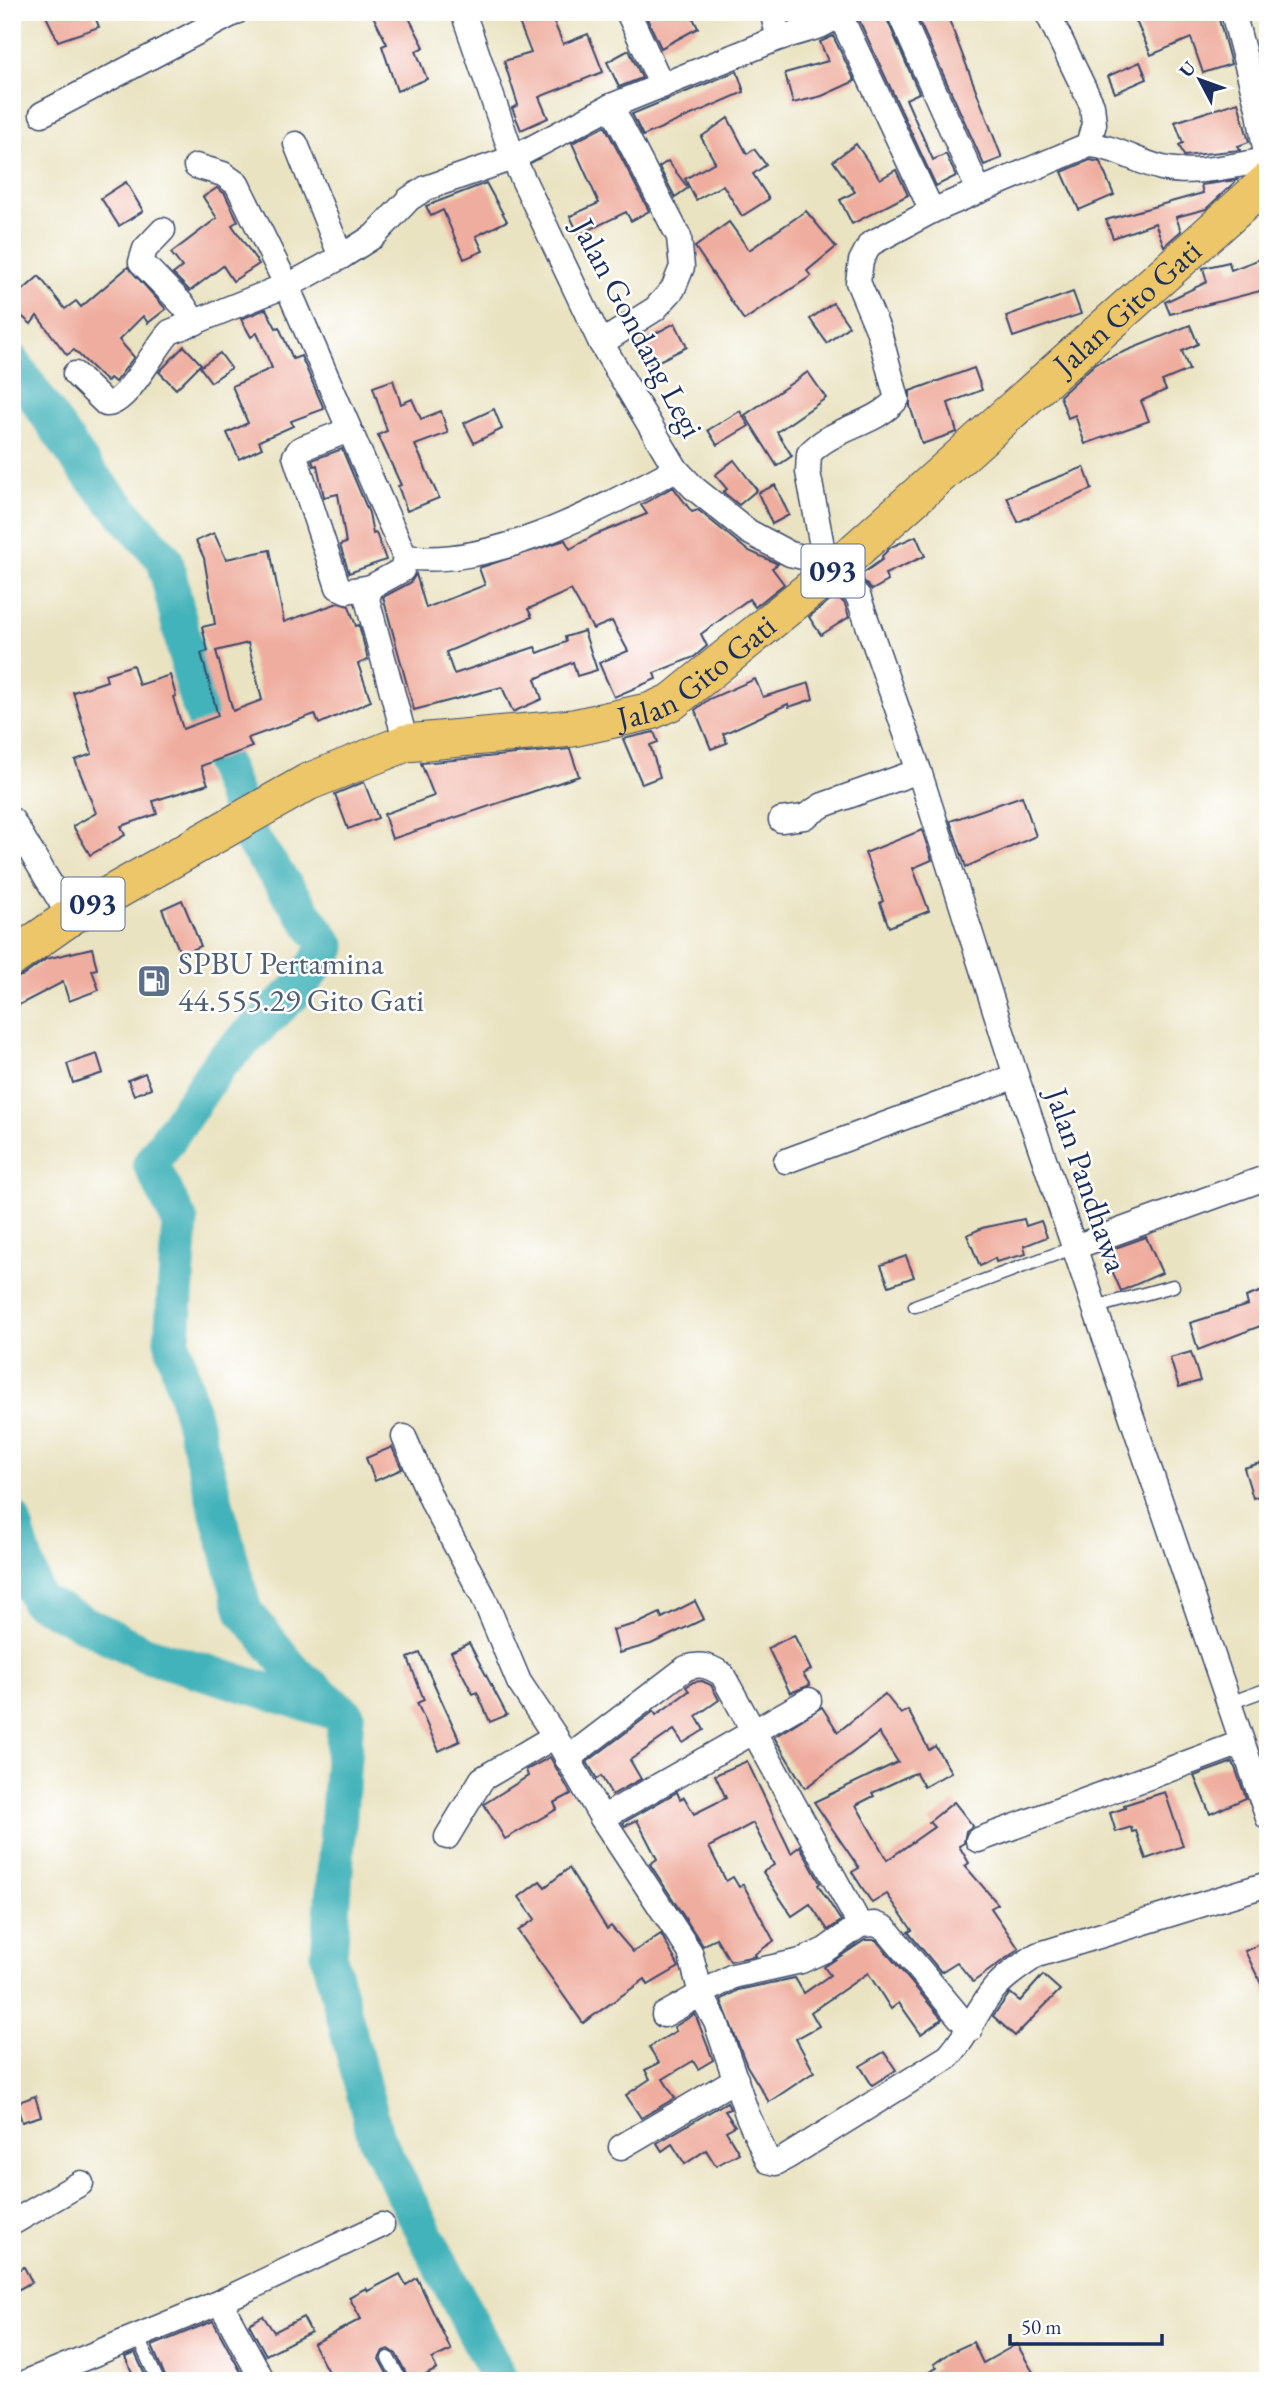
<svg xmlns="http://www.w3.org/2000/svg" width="1280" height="2393" font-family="'EB Garamond',serif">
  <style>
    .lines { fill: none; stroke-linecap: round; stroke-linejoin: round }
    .river { stroke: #43b3ba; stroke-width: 37 }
    .building { fill: #efad9f; fill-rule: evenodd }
    .service-casing { stroke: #3a4a6d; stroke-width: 15 }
    .minor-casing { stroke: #3a4a6d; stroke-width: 27 }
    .primary-casing { stroke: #3a4a6d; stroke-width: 39 }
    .service { stroke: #fff; stroke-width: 12 }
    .minor { stroke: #fff; stroke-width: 24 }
    .primary { stroke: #ecc669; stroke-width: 37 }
    .labels { text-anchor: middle; stroke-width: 5; stroke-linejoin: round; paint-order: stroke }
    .shield { fill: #fff; stroke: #5f6d8e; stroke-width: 2 }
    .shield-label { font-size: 30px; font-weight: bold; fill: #1b2f5e }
    .street-label { font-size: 32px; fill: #1b2f5e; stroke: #fff }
    .service-label { font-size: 32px; fill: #4e5e75; stroke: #fff; text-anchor: start }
  </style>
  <rect width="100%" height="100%" fill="#fff"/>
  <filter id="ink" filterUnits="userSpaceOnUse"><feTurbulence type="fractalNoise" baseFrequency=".0143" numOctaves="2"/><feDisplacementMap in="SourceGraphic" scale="14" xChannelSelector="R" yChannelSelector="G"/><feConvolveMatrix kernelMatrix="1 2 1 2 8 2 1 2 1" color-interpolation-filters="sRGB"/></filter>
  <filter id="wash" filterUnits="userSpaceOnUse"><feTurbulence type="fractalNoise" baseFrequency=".00686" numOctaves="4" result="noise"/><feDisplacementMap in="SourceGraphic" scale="28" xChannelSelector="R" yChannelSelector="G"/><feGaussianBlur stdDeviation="1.57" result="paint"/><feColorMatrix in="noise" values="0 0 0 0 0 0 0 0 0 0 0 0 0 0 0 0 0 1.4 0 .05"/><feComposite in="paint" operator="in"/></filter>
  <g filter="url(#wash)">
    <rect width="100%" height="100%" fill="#eae3c2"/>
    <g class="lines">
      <g class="river">
        <path d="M12 362 85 469 165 560 195 693 252 840 328 947 299 988 220 1063 151 1164 180 1222 172 1341 244 1611 294 1672 346 1715"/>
        <path d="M12 1519 37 1600 145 1654 346 1715 329 1957 376 2138 500 2381"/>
      </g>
    </g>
    <g id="blocks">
      <g class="building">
        <path d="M44 12H93L99 27 58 41Z"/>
        <path d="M371 12H406L424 47 416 51 427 79 397 91 382 46 387 44Z"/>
        <path d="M515 12H550L563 44 588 34 603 72 539 97 548 118 521 130 512 108 518 105 504 61 531 53Z"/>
        <path d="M644 12H690L698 28 661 48Z"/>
        <path d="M862 12H884L919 93 906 99 933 160 946 154 956 176 936 186 859 20Z"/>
        <path d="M915 12H946L1002 158 984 165Z"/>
        <path d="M1132 12H1217L1231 64 1203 73 1191 38 1151 55Z"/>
        <path d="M833 36 855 81 822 96 793 103 785 73 828 61 820 42Z"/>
        <path d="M629 50 642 78 619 87 607 62Z"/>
        <path d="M1140 62 1147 79 1115 93 1108 76Z"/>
        <path d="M737 71 744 92 643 136 632 114Z"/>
        <path d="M1238 102 1249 142 1238 146 1240 150 1184 156 1179 145 1183 143 1175 122Z"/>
        <path d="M728 118 747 154 754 149 766 165 753 174 769 199 742 216 723 185 696 200 685 179 715 162 701 137Z"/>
        <path d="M605 126 649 211 631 221 626 212 579 235 570 216 599 203 572 143Z"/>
        <path d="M856 144 880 179 896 170 908 195 852 224 840 200 855 192 833 161Z"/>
        <path d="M1090 160 1100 162 1114 195 1079 210 1062 172Z"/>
        <path d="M668 161 688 188 675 197 659 167Z"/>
        <path d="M1237 180 1206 209 1176 217 1181 231 1164 246 1155 223 1113 238 1106 220 1203 193 1201 185Z"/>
        <path d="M126 182 143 211 119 226 101 198Z"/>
        <path d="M486 183 507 221 476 236 483 251 464 259 443 210 431 216 426 206Z"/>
        <path d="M217 188 225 194 238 221 232 225 259 264 233 281 223 266 190 291 173 274 182 267 171 253 217 218 203 197Z"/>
        <path d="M806 211 836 247 807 271 811 276 744 320 695 247 729 222 749 250Z"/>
        <path d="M1268 256V289L1170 314 1165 302 1207 282 1203 268 1229 262 1231 270Z"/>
        <path d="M128 267 166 309 148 323 143 316 119 340 134 357 115 382 110 378 107 382 74 350 67 355 37 316 31 324 12 308V300L39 276 65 309 76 301 81 307Z"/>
        <path d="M1073 292 1081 314 1013 337 1006 316Z"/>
        <path d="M833 303 849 326 827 343 810 319Z"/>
        <path d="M266 309 276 328 279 327 293 359 301 356 324 409 291 421 293 426 259 441 262 448 239 459 227 433 248 423 232 386 272 368 257 333 251 337 241 319Z"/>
        <path d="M675 323 687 347 651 365 639 342Z"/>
        <path d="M1190 325 1198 344 1182 351 1189 370 1162 381 1166 390 1141 401 1149 421 1085 444 1075 415 1068 418 1060 396 1096 363Z"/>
        <path d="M184 346 201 364 176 389 159 372Z"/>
        <path d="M220 353 231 368 211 382 200 367Z"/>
        <path d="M974 368 982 390 948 403 957 432 922 444 910 406V391Z"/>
        <path d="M808 372 826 398 777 432 792 456 777 466 745 415Z"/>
        <path d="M393 380 401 404 412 399 421 419 441 411 448 433 415 445 439 498 407 511 398 486 401 485 378 435 387 431 373 387Z"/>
        <path d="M494 409 502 429 474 443 464 423Z"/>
        <path d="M740 411 749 426 717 445 708 430Z"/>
        <path d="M342 449 369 513 373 534 376 533 386 560 349 573 340 545 346 543 338 494 324 497 317 465 314 466 312 460Z"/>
        <path d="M734 460 757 490 739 505 723 492 727 489 715 475Z"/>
        <path d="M1084 467 1092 489 1018 522 1007 497Z"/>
        <path d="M775 485 789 515 772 524 758 493Z"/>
        <path d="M673 487 692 512 698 510 747 550 778 564 772 568 784 584 755 607 749 599 701 634 707 646 694 657 654 673 656 679 614 697 599 663 628 651 612 621 593 629 571 590 528 609 532 617 446 652 454 674 535 647 538 653 566 642 565 637 584 631 597 670 577 676 573 662 535 679 542 699 513 712 502 687 414 710 383 597 410 583 416 574 426 608 485 585 479 568 565 540 570 549 595 535 647 514 641 505Z"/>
        <path d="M214 533 226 559 270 550 284 622 338 603 349 606 356 626 359 625 368 660 358 664 371 701 319 724 315 714 248 738 252 747 201 766 208 784 153 801 157 814 121 826 125 835 90 855 73 826 96 813 75 760 92 754 73 692 107 681 105 674 133 665 139 685 170 675 176 696 173 697 183 729 218 716 201 653 208 651 202 627 215 624 204 558 196 541ZM248 643 262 700 233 711 216 651Z"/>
        <path d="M916 536 925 556 885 574 888 581 872 590 859 576 883 559 882 556 891 547Z"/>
        <path d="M836 595 845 604 849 617 821 635 809 617Z"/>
        <path d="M755 679 763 697 809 683 813 699 789 707 788 704 723 734 727 743 711 749 695 710 709 699Z"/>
        <path d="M654 732 658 742 650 745 660 777 642 784 623 739Z"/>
        <path d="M570 749 579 776 392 839 384 814 434 796 421 763Z"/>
        <path d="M364 782 378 818 348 829 335 794Z"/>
        <path d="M1022 796 1036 836 966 867 950 821Z"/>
        <path d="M922 830 932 860 913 868 929 911 889 927 880 903 883 901 865 853Z"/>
        <path d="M182 900 201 946 181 955 162 909Z"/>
        <path d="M92 948 97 969 92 970 99 990 69 1001 63 982 19 1005 12 992V979L24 975 46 959Z"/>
        <path d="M97 1054 103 1073 73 1083 67 1064Z"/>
        <path d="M145 1073 151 1088 134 1095 128 1080Z"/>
        <path d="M1024 1219 1026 1226 1041 1221 1047 1237 1024 1246 1026 1254 996 1262 995 1258 980 1266 967 1235 982 1228Z"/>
        <path d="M1146 1237 1162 1273 1121 1291 1104 1252Z"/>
        <path d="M906 1256 914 1277 889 1286 881 1265Z"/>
        <path d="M1268 1289V1323L1198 1350 1190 1323 1248 1305 1246 1297Z"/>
        <path d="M1191 1352 1200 1381 1179 1387 1170 1358Z"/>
        <path d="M392 1447 402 1469 375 1481 366 1458Z"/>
        <path d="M1260 1463 1268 1493 1253 1498 1244 1468Z"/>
        <path d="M695 1601 704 1619 651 1644 619 1653 613 1630 639 1623 660 1613 662 1618Z"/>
        <path d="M794 1635 811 1670 803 1674 810 1685 790 1693 768 1648Z"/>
        <path d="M469 1643 507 1715 490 1722 477 1692 473 1694 451 1652Z"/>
        <path d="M420 1653 460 1741 439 1751 417 1703 424 1700 408 1658Z"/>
        <path d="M702 1681 711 1685 719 1700 696 1716 704 1730 683 1743 674 1730 630 1760 641 1779 612 1795 601 1776 597 1779 587 1762 654 1711 656 1715 689 1691 686 1687 693 1682Z"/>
        <path d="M885 1694 901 1714 908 1710 929 1750 935 1746 951 1772 924 1787 916 1773 910 1775 872 1793 874 1796 856 1805 887 1860 934 1827 929 1822 954 1802 973 1826 966 1831 964 1843 959 1846 969 1863 965 1866 998 1904 991 1908 1019 1949 973 1982 957 1962 941 1972 908 1932 912 1930 887 1894 872 1903 852 1872 859 1868 814 1802 898 1762 879 1733 805 1788 774 1737 822 1707 838 1732Z"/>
        <path d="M550 1757 571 1794 554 1803 557 1809 505 1839 484 1804 528 1776 526 1770Z"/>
        <path d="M747 1761 791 1853 800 1846 820 1883 818 1885 841 1921 828 1930 810 1904 792 1916 763 1872 774 1865 753 1823 709 1847 726 1881 733 1877 739 1887 743 1884 774 1941 755 1954 756 1956 730 1961 716 1938 703 1946 650 1864 657 1859 637 1820 625 1826 623 1823 677 1792 680 1799 684 1797 694 1814 726 1798 715 1775Z"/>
        <path d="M1233 1762 1246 1798 1210 1814 1194 1776Z"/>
        <path d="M1165 1792 1183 1846 1146 1859 1136 1831 1132 1832 1131 1827 1116 1832 1110 1813 1125 1808 1124 1805Z"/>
        <path d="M569 1868 607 1929 611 1926 633 1952 661 1934 679 1967 648 1985 645 1979 583 2023 518 1931 535 1919 519 1897 540 1881 545 1887Z"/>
        <path d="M865 1940H876L942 2019 921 2034 899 2003 891 2009 868 1973 811 2012 819 2026 796 2039 814 2072 769 2102 747 2066 721 2000 738 1990 795 1978 804 1993 830 1975 824 1967Z"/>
        <path d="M1268 1940V1998L1245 1951Z"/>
        <path d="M1043 1975 1060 1990 1015 2036 993 2016 1010 1993 1020 2001Z"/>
        <path d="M695 2014 713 2060 698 2069 693 2061 663 2079 675 2098 641 2118 626 2095 650 2079 645 2070 659 2063 649 2047 676 2031 674 2027Z"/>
        <path d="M884 2052 896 2070 872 2085 860 2066Z"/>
        <path d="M35 2096 41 2116 22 2122 16 2103Z"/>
        <path d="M727 2102 730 2109 725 2111 735 2126 726 2131 739 2153 716 2166 706 2150 685 2164 672 2144 662 2151 657 2143Z"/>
        <path d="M24 2267 32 2282 12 2293V2273Z"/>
        <path d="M400 2274 406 2285 417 2278 451 2350 432 2359 437 2369 414 2381H410L396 2354 389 2349 383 2351 379 2359 391 2381H333L313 2344 361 2319 349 2297 366 2288 368 2291Z"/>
        <path d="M263 2316 274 2332 303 2317 311 2332 266 2355 249 2324Z"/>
        <path d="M213 2321 242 2374 231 2381H167L152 2346Z"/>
        <path d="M973 2342 983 2363 1017 2344 1038 2381H912L937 2368 934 2364 949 2353Z"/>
        <path d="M135 2353 148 2381H136L125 2357Z"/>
      </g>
    </g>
  </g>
  <g filter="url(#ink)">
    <use href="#blocks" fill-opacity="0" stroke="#3a4a6d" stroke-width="2"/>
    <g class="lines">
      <g class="service-casing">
        <g id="service">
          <path d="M915 1306 1075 1247"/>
          <path d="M1096 1307 1173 1286"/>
          <path d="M1227 1704 1268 1689"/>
          <path d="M137 2336 158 2381"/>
          <path d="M388 2358 401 2381"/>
        </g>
      </g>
      <g class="minor-casing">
        <g id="minor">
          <path d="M463 12 513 158 601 343 676 469 694 488 749 532 790 554 825 562 858 596 919 771 1016 1076 1268 1818"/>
          <path d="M628 12 662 86"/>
          <path d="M772 12 779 38"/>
          <path d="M899 12 979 191"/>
          <path d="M1233 12 1259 112 1268 167"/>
          <path d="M840 15 932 211"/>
          <path d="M42 114 236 12"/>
          <path d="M296 144 341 257"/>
          <path d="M1088 145C1114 146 1137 162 1162 168 1195 176 1234 165 1267 160"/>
          <path d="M196 166 223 174 237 184 287 286 405 557 402 570 371 587 367 599 406 743"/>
          <path d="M163 230 145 249 141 262 184 306 195 323"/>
          <path d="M601 343 655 309 673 289 682 267 679 237 611 106"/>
          <path d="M75 374 106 404C127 405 154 348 170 332L297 281 341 257 374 236 409 199 426 188 513 158 611 106 779 38 820 26 846 12"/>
          <path d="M349 430 300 449 295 456 338 587 347 591 371 587"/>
          <path d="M405 557C491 569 601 509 676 469"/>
          <path d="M825 562 808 472 809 454C833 427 874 426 897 399L879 332 858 282 861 261 870 244 932 211 1088 145 1094 124 1092 105 1047 12"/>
          <path d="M12 820 70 917"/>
          <path d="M781 820 804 817 823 805 919 771"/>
          <path d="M786 1161 1016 1076"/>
          <path d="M1075 1247 1268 1177"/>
          <path d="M404 1437 434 1505 483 1596 519 1682 555 1736 602 1818 690 1952 701 1994 716 2022 747 2114 768 2161 776 2163 787 2157 948 2057C968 2036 976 2011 994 1989 1006 1975 1022 1965 1037 1955L1268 1884"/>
          <path d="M567 1759 686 1668C701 1663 709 1666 722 1674L860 1925"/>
          <path d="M602 1818 809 1700"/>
          <path d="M447 1837 482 1779 555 1736"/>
          <path d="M978 1840 1241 1743"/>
          <path d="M664 2015 733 1976 801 1961 825 1950 860 1925 875 1924 885 1928 970 2030"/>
          <path d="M621 2147 736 2079"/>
          <path d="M12 2223 81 2183"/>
          <path d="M220 2302 382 2225"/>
          <path d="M29 2381 220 2302 263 2381"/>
        </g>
      </g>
      <g class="primary-casing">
        <g id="primary">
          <path id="s1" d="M12 958 70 917 308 782 406 743 573 728 651 711 673 701 835 569 1268 181"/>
        </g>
      </g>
      <use href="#service" class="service"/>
      <use href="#minor" class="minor"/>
      <use href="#primary" class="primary"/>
    </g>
  </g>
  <defs>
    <g id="fuel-square" transform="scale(1.75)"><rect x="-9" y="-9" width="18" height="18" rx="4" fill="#5c6f8a" stroke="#fff"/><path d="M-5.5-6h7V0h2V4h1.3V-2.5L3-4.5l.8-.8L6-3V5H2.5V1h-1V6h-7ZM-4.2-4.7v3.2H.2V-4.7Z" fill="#fff"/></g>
  </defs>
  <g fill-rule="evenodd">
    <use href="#fuel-square" x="154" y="981"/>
  </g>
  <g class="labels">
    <g class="shield">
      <rect x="801.5" y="544.5" width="63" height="53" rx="5"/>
      <rect x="61.5" y="877.5" width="63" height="53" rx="5"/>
    </g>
    <g class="shield-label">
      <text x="833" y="581">093</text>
      <text x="93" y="914">093</text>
    </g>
    <g class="street-label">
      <text dy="11" stroke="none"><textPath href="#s1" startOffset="1323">Jalan Gito Gati</textPath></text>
      <text transform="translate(638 328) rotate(62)" y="11">Jalan Gondang Legi</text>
      <text dy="11" stroke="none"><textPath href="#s1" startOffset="756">Jalan Gito Gati</textPath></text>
      <text transform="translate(1087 1180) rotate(71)" y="11">Jalan Pandhawa</text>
    </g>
    <g class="service-label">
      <text x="178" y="974">SPBU Pertamina<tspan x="178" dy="37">44.555.29 Gito Gati</tspan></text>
    </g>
  </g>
  <rect width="1280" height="2393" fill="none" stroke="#fff" stroke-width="42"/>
  <g transform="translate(1200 80) rotate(311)" stroke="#ffffff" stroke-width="5" paint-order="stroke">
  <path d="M0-5L12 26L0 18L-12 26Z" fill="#1b2f5e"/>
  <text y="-10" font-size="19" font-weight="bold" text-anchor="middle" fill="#1b2f5e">U</text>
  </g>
  <path d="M1010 2334v10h152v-10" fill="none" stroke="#1b2f5e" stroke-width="3.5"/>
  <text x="1021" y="2334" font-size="21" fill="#1b2f5e" stroke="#ffffff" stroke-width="5" paint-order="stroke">50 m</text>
</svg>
